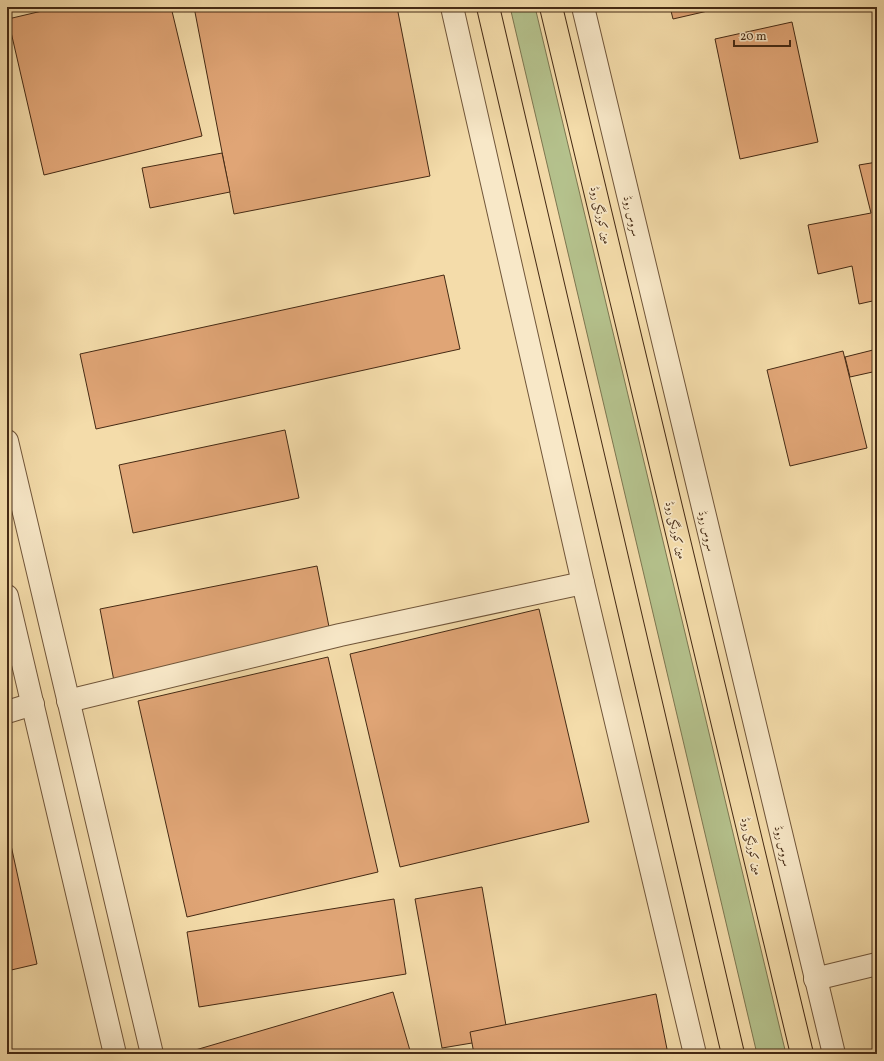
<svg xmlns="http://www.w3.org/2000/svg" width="884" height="1061" font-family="Vollkorn,Amiri,serif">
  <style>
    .green { fill: #b5c28d; stroke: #7d7650 }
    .building { fill: #e0a576; stroke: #452a14 }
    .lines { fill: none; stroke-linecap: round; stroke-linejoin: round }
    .minor-casing { stroke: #71563a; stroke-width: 24 }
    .major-casing { stroke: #452a14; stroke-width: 24 }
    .minor { stroke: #f8e8c8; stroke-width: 22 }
    .major { stroke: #f4dcaa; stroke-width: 22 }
    .labels { text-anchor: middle; stroke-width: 3.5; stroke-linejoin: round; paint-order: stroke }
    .street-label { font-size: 11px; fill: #452a14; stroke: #f8e8c8 }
  </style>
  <rect width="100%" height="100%" fill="#f4dcaa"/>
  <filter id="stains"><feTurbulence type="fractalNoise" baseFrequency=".005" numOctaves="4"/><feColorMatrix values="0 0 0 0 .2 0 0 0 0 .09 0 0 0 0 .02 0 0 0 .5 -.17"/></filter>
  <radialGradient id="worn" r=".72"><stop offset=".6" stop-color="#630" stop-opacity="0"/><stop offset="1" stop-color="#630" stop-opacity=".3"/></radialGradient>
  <path class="green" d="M510 7H535L786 1054H757Z"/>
  <g class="building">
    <path d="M59 7H171L202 136 44 175 8 19Z"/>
    <path d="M194 7H397L430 176 234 214Z"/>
    <path d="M670 7H725L673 19Z"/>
    <path d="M792 22 818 142 740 159 715 39Z"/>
    <path d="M222 153 230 192 150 208 142 168Z"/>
    <path d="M877 162V300L859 304 852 266 818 274 808 225 871 213 859 165Z"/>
    <path d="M444 275 460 349 96 429 80 354Z"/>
    <path d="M877 349V371L850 377 845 357Z"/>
    <path d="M843 351 867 448 790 466 767 370Z"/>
    <path d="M285 430 299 498 133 533 119 465Z"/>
    <path d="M317 566 331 637 114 681 100 609Z"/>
    <path d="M539 609 589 822 400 867 350 654Z"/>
    <path d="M328 657 378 872 187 917 138 701Z"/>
    <path d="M7 827 37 964 7 971Z"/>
    <path d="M482 887 508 1037 442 1048 415 899Z"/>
    <path d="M394 899 406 974 199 1007 187 932Z"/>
    <path d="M393 992 411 1054H193L192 1051Z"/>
    <path d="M656 994 668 1054H474L470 1032Z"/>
  </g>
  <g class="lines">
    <g class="minor-casing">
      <g id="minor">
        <path d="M452 7 583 583 695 1054"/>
        <path d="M583 7 834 1054"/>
        <path d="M7 441 152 1054"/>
        <path d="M7 596 115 1054"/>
        <path d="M68 701 340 635 583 583"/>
        <path d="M7 712 33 704"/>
        <path d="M815 979 877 964"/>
      </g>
    </g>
    <g class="major-casing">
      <g id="major">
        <path d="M488 7 733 1054"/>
        <path d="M551 7 802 1054"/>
      </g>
    </g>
    <use href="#minor" class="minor"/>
    <use href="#major" class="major"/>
  </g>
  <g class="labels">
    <g class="street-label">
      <text transform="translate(601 215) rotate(77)" y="4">مین کورنگی روڈ</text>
      <text transform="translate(632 216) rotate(77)" y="4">سروس روڈ</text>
      <text transform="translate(676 530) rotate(77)" y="4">مین کورنگی روڈ</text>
      <text transform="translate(707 531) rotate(77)" y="4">سروس روڈ</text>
      <text transform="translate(752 846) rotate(77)" y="4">مین کورنگی روڈ</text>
      <text transform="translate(783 846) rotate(77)" y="4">سروس روڈ</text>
    </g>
  </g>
  <rect width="884" height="1061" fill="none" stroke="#f4dcaa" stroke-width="24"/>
  <rect x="8" y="8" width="868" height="1045" fill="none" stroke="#452a14" stroke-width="2"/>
  <rect x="12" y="12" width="860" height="1037" fill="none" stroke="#452a14"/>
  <path d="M734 40v6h56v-6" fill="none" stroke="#452a14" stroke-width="2"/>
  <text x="740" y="40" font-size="12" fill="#452a14" stroke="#f8e8c8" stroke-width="3" paint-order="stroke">20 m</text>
  <rect width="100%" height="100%" filter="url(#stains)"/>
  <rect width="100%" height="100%" fill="url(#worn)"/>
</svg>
